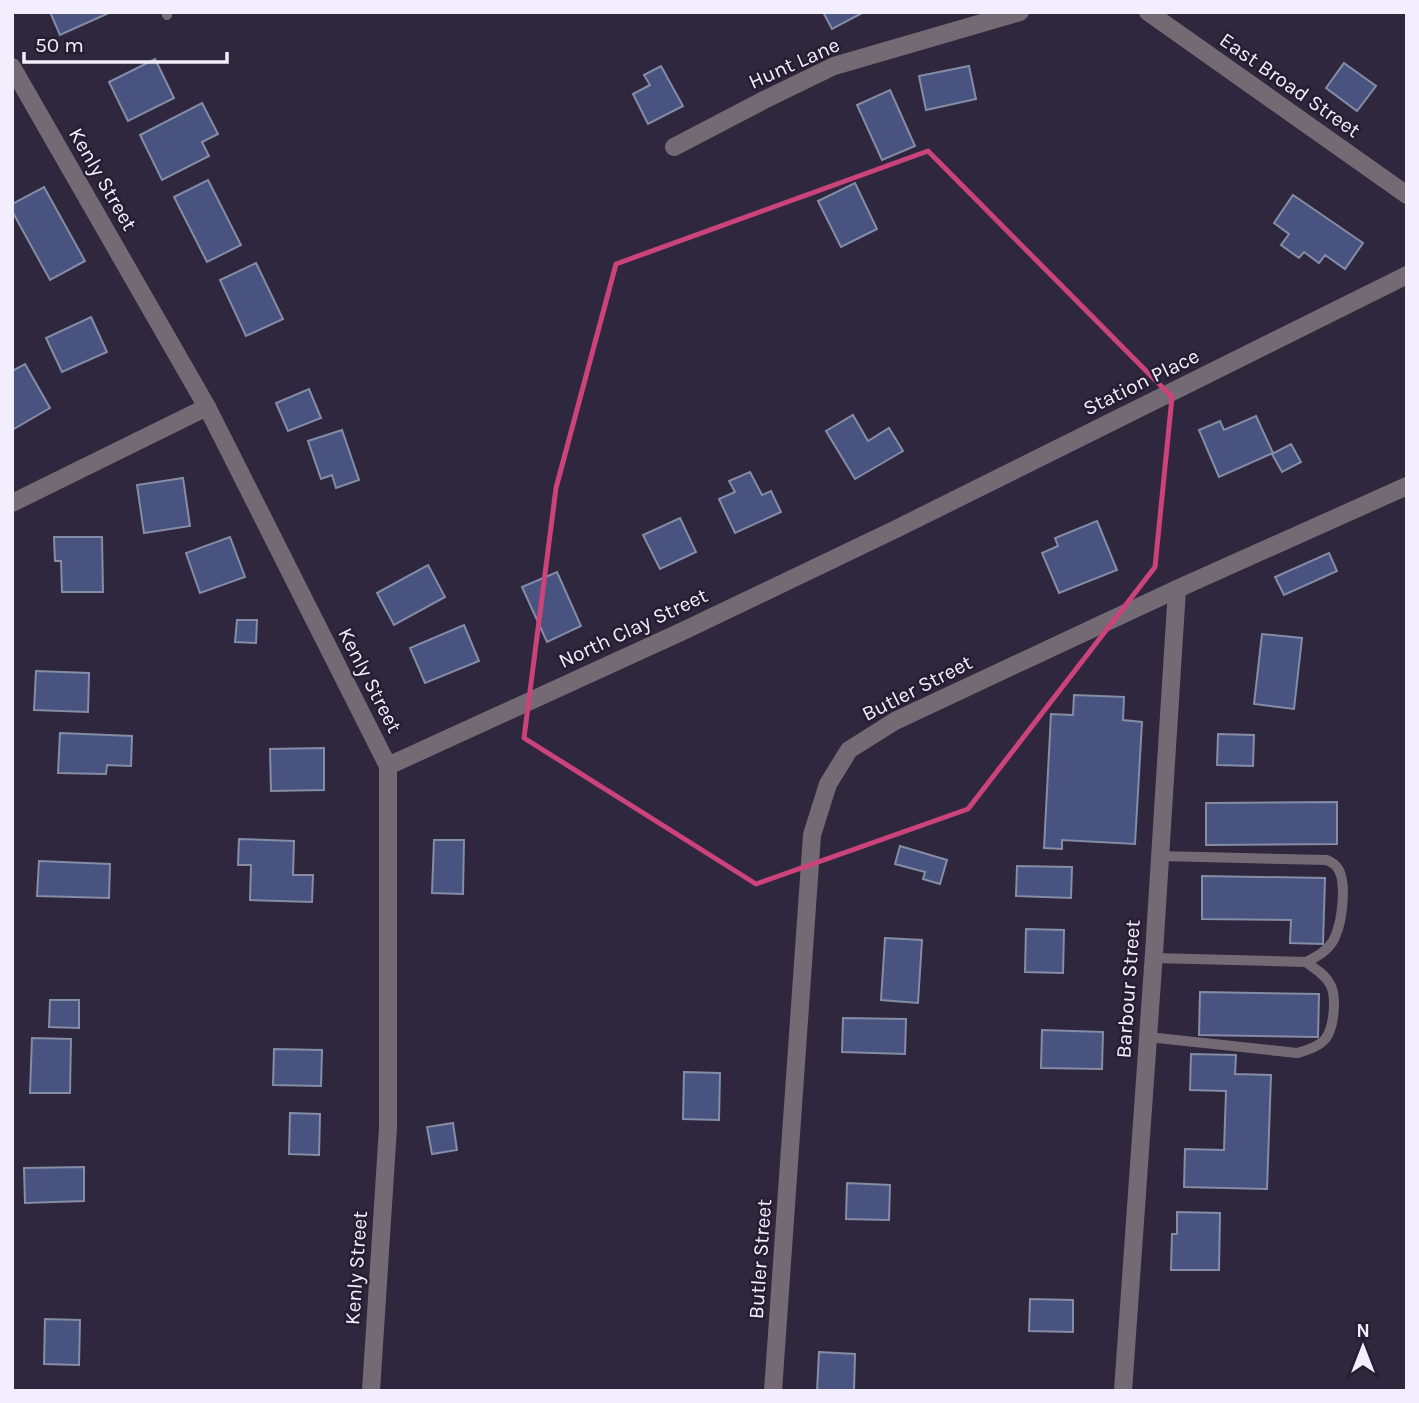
<svg xmlns="http://www.w3.org/2000/svg" width="1419" height="1403" font-family="Karla,sans-serif">
  <style>
    .building { fill: #48537f; stroke: #848ca6; stroke-width: 2 }
    .lines { fill: none; stroke-linecap: round; stroke-linejoin: round }
    .service { stroke: #746a74; stroke-width: 10 }
    .minor { stroke: #746a74; stroke-width: 18 }
    .marked { fill: none; stroke: #cc437b; stroke-width: 5; stroke-linejoin: round }
    .labels { text-anchor: middle; stroke-width: 5; stroke-linejoin: round; paint-order: stroke }
    .street-label { font-size: 21px; fill: #f2eefd; stroke: #251e33 }
  </style>
  <rect width="100%" height="100%" fill="#2f273d"/>
  <g class="building">
    <path d="M50 12H111L60 35Z"/>
    <path d="M823 12H864L832 29Z"/>
    <path d="M155 59 174 98 128 121 109 82Z"/>
    <path d="M1344 63 1376 86 1357 111 1326 88Z"/>
    <path d="M661 66 683 106 648 124 633 94 650 85 644 75Z"/>
    <path d="M969 66 976 99 926 110 919 76Z"/>
    <path d="M890 90 915 146 882 160 857 105Z"/>
    <path d="M202 103 218 134 202 142 209 156 162 180 140 135Z"/>
    <path d="M208 180 241 245 207 262 174 197Z"/>
    <path d="M855 183 877 229 841 247 818 201Z"/>
    <path d="M44 187 85 261 50 280 12 211V204Z"/>
    <path d="M1293 195 1363 243 1345 269 1325 255 1319 263 1304 252 1299 258 1281 245 1289 234 1274 223Z"/>
    <path d="M256 263 283 319 246 336 220 280Z"/>
    <path d="M91 317 107 352 62 372 46 338Z"/>
    <path d="M25 364 50 408 12 430V371Z"/>
    <path d="M309 389 321 418 288 431 276 403Z"/>
    <path d="M853 415 868 441 889 428 903 451 855 479 826 431Z"/>
    <path d="M1256 416 1273 453 1219 477 1199 430 1220 421 1224 430Z"/>
    <path d="M342 430 359 480 336 488 332 475 321 479 308 441Z"/>
    <path d="M1291 444 1301 462 1282 472 1272 454Z"/>
    <path d="M750 472 762 495 771 491 781 512 735 533 719 499 735 492 729 481Z"/>
    <path d="M183 478 190 526 144 533 137 485Z"/>
    <path d="M680 518 696 552 660 569 643 535Z"/>
    <path d="M1097 521 1117 570 1059 593 1042 553 1058 546 1055 538Z"/>
    <path d="M54 537H102L103 592H62L61 561H55Z"/>
    <path d="M230 537 245 577 200 593 186 553Z"/>
    <path d="M1329 553 1337 571 1284 595 1275 577Z"/>
    <path d="M428 565 445 597 394 625 377 593Z"/>
    <path d="M557 572 581 626 547 642 522 587Z"/>
    <path d="M237 620H257L256 643 235 642Z"/>
    <path d="M464 625 479 661 425 683 410 648Z"/>
    <path d="M1262 634 1302 638 1294 709 1254 704Z"/>
    <path d="M36 671 89 673 88 712 34 710Z"/>
    <path d="M1074 695 1124 697 1123 720 1142 722 1135 844 1062 840V849L1044 848 1051 714 1073 715Z"/>
    <path d="M60 733 132 736 131 766 107 765 106 774 58 773Z"/>
    <path d="M1218 734 1254 735 1253 766 1217 765Z"/>
    <path d="M324 748V790L271 791 270 749Z"/>
    <path d="M1337 802V844L1206 845V803Z"/>
    <path d="M239 839 294 841 293 875H313L312 902 250 900 251 865H238Z"/>
    <path d="M434 840H464L463 894 432 893Z"/>
    <path d="M900 846 947 860 940 884 923 879 925 872 895 864Z"/>
    <path d="M39 861 110 864 109 898 37 896Z"/>
    <path d="M1017 866 1072 867 1071 898 1016 896Z"/>
    <path d="M1202 876 1325 878 1323 944 1290 943 1291 920 1202 919Z"/>
    <path d="M1026 929 1064 930 1063 973 1025 972Z"/>
    <path d="M885 938 922 940 918 1003 881 1000Z"/>
    <path d="M1200 992 1319 994 1318 1037 1199 1035Z"/>
    <path d="M50 1000H79V1028L49 1027Z"/>
    <path d="M843 1018 906 1019 905 1054 842 1052Z"/>
    <path d="M1042 1030 1103 1032 1102 1069 1041 1068Z"/>
    <path d="M32 1038 71 1039 70 1093H30Z"/>
    <path d="M274 1049 322 1050 321 1086 273 1085Z"/>
    <path d="M1191 1054 1236 1055 1235 1074 1271 1075 1267 1189 1184 1187 1185 1149 1224 1150 1226 1091 1190 1090Z"/>
    <path d="M684 1072 720 1073 719 1120 683 1119Z"/>
    <path d="M290 1113 320 1114 319 1155 289 1154Z"/>
    <path d="M453 1123 457 1150 432 1154 427 1127Z"/>
    <path d="M84 1167V1201L25 1203 24 1168Z"/>
    <path d="M847 1183 890 1185 889 1220 846 1219Z"/>
    <path d="M1177 1212 1220 1213 1219 1270H1171L1172 1234H1177Z"/>
    <path d="M1030 1299 1073 1300V1332L1029 1331Z"/>
    <path d="M45 1319 80 1320 79 1365 44 1364Z"/>
    <path d="M819 1352 855 1354 854 1391H817Z"/>
  </g>
  <g class="lines">
    <g class="service">
      <path d="M166 12 167 15"/>
      <path d="M1153 958 1306 962C1317 957 1330 949 1335 937 1342 922 1348 878 1336 866 1334 863 1330 862 1327 860L1160 856"/>
      <path d="M1148 1037 1297 1053C1307 1050 1319 1047 1326 1038 1334 1027 1337 996 1330 984 1325 974 1315 969 1306 962"/>
    </g>
    <g class="minor">
      <path d="M1148 12 1407 195"/>
      <path d="M12 67 207 407 388 766V1128L371 1391"/>
      <path d="M674 147 764 100 834 66 1020 12"/>
      <path d="M12 503 207 407"/>
      <path d="M388 766 683 631 896 529 1407 275"/>
      <path d="M773 1391 812 835 828 784 849 750 895 721 1177 589 1407 486"/>
      <path d="M1123 1391 1154 953 1177 589"/>
    </g>
  </g>
  <path class="marked" d="M928 151 1172 397 1155 567 968 809 756 884 524 738 556 488 616 264Z"/>
  <g class="labels">
    <g class="street-label">
      <text transform="translate(794 63) rotate(-24)" y="7">Hunt Lane</text>
      <text transform="translate(1290 85) rotate(35)" y="7">East Broad Street</text>
      <text transform="translate(103 179) rotate(60)" y="7">Kenly Street</text>
      <text transform="translate(1141 382) rotate(-26)" y="7">Station Place</text>
      <text transform="translate(633 628) rotate(-25)" y="7">North Clay Street</text>
      <text transform="translate(370 680) rotate(63)" y="7">Kenly Street</text>
      <text transform="translate(917 688) rotate(-27)" y="7">Butler Street</text>
      <text transform="translate(1128 989) rotate(-86)" y="7">Barbour Street</text>
      <text transform="translate(760 1259) rotate(-86)" y="7">Butler Street</text>
      <text transform="translate(356 1268) rotate(-86)" y="7">Kenly Street</text>
    </g>
  </g>
  <rect width="1419" height="1403" fill="none" stroke="#f2eefd" stroke-width="28"/>
  <g transform="translate(1363 1347)" stroke="#251e33" stroke-width="5" paint-order="stroke">
  <path d="M0-5L12 26L0 18L-12 26Z" fill="#f2eefd"/>
  <text y="-10" font-size="19" font-weight="bold" text-anchor="middle" fill="#f2eefd">N</text>
  </g>
  <path d="M24 52v10h203v-10" fill="none" stroke="#f2eefd" stroke-width="3.5"/>
  <text x="35" y="52" font-size="21" fill="#f2eefd" stroke="#251e33" stroke-width="5" paint-order="stroke">50 m</text>
</svg>
